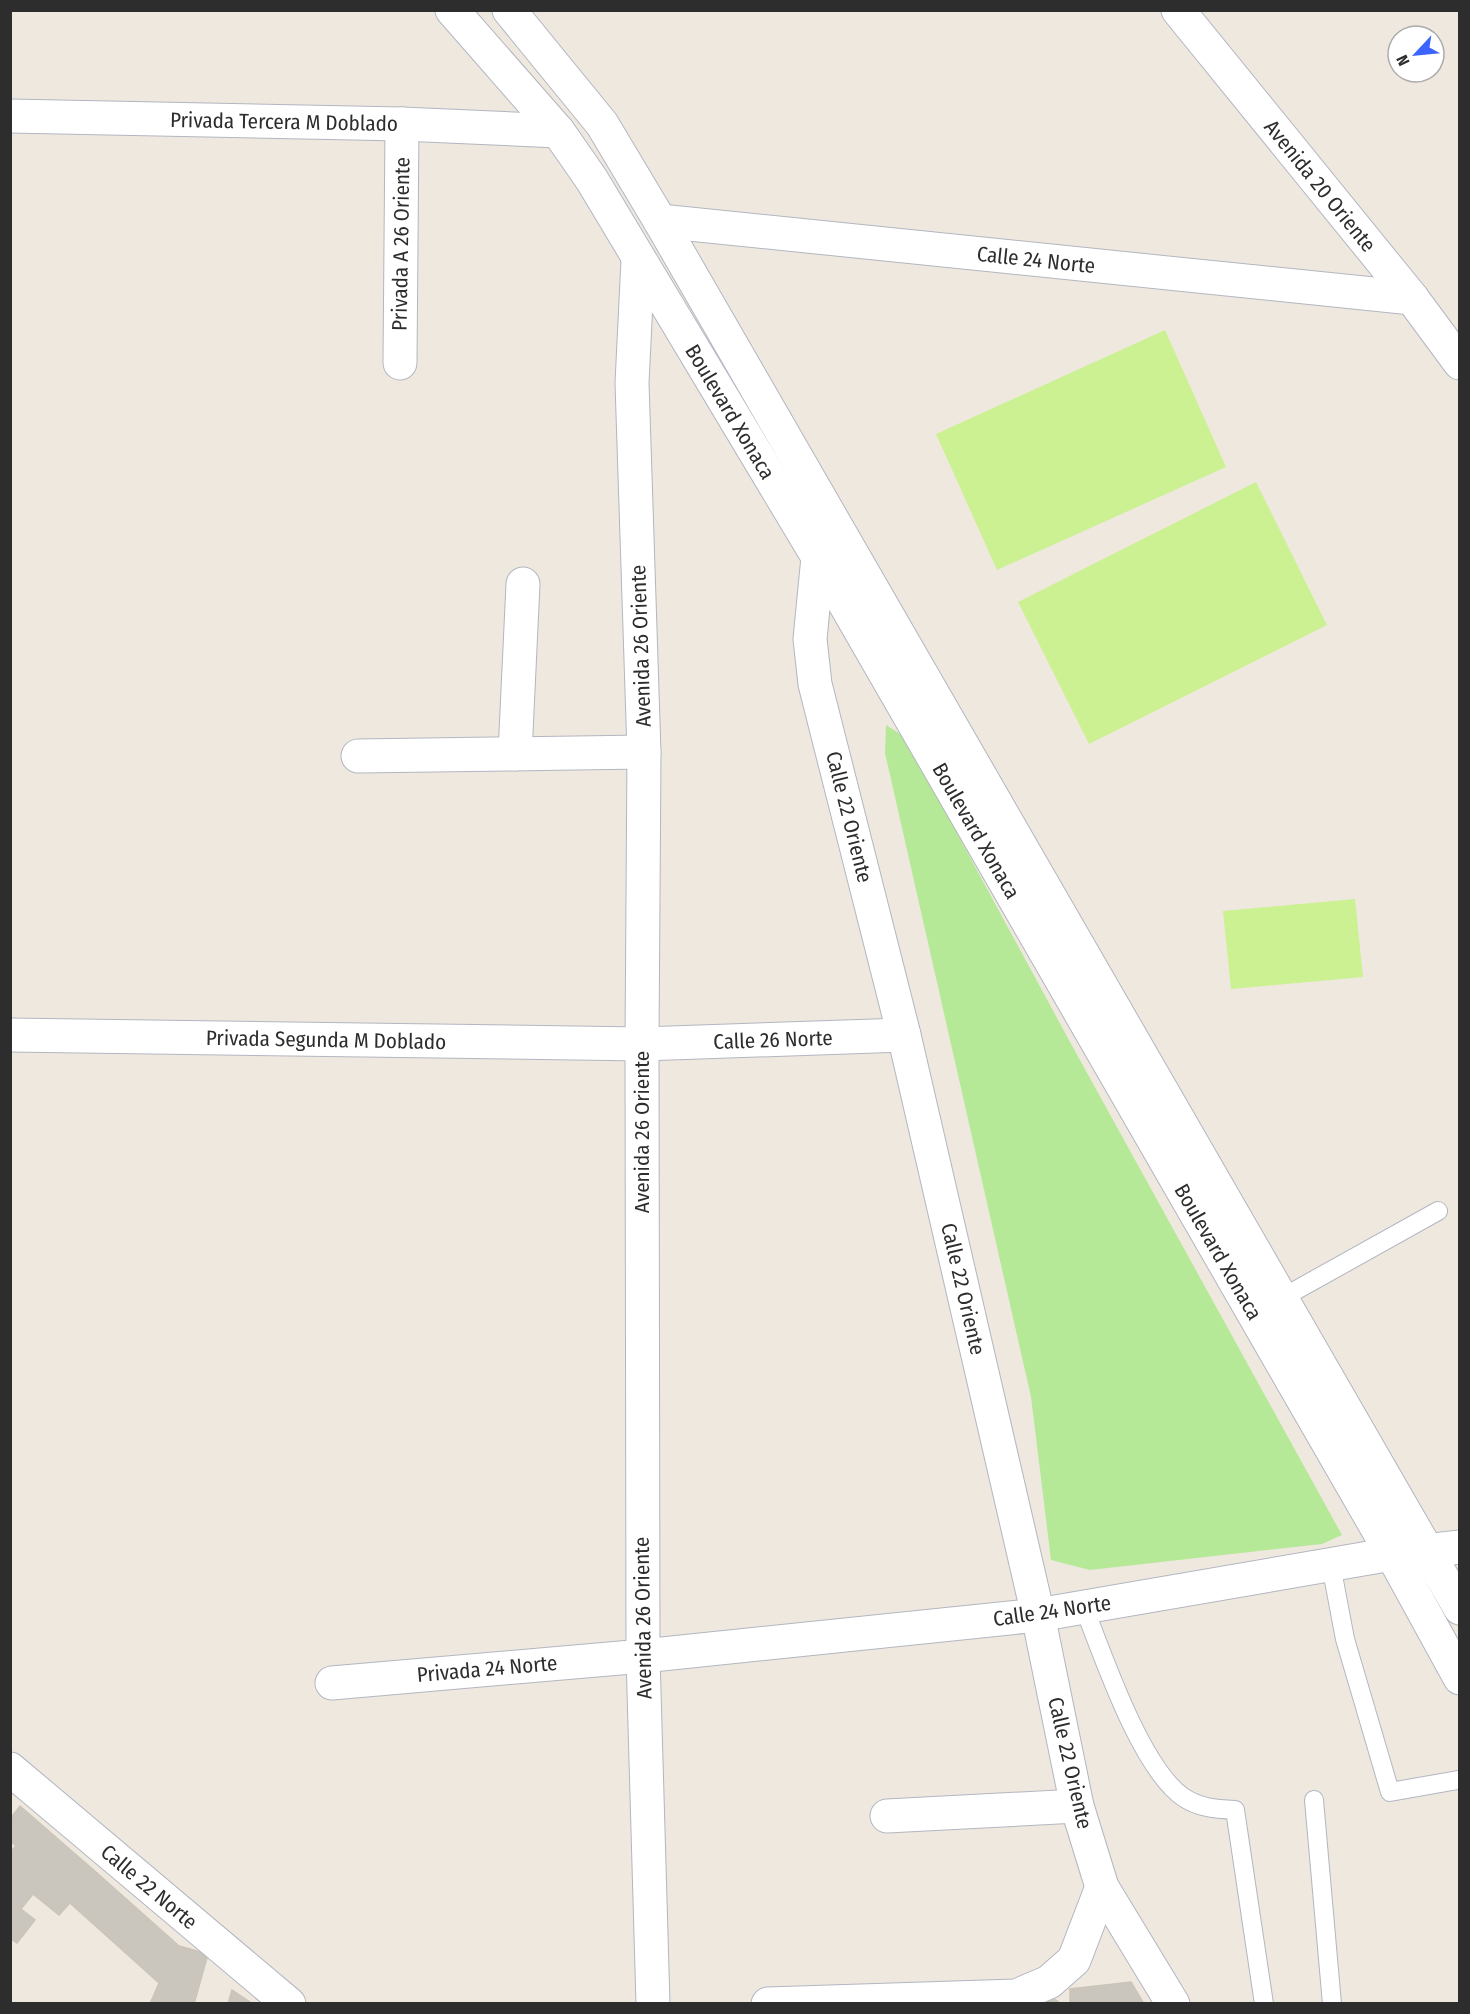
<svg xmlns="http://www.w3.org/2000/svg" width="1470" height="2014" font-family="'Fira Sans Condensed',sans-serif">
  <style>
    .green { fill: #b5e998 }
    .pitch { fill: #cbf193 }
    .building { fill: #cbc6bd; stroke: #cbc4b8; stroke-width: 1.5 }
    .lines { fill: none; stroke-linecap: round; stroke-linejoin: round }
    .service-casing { stroke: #b3b6c1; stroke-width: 20 }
    .minor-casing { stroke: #b3b6c1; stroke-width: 35 }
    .secondary-casing { stroke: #b3b6c1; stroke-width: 35 }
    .service { stroke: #fff; stroke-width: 18 }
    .minor { stroke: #fff; stroke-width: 33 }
    .secondary { stroke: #fff; stroke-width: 33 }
    .labels { text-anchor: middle; stroke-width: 6; stroke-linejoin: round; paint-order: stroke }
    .street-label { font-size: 21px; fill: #2d2d2d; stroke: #fff }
  </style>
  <rect width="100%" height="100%" fill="#efe8df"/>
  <path class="green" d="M886 725 905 737 1070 1042 1342 1535 1322 1544 1090 1570 1051 1560 1031 1397 885 753Z"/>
  <g class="pitch">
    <path d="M1165 330 1226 467 997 570 936 434Z"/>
    <path d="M1256 482 1327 625 1089 744 1018 602Z"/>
    <path d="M1355 899 1363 977 1231 989 1223 911Z"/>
  </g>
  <g class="building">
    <path d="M20 1806 97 1873 59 1915 33 1894 21 1909 35 1920 17 1943 10 1938V1852L16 1846 10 1841V1831L13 1815Z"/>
    <path d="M97 1873 179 1946 170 1980 159 1983 70 1903Z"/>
    <path d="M179 1946 208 1954 194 2004H150L159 1983 170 1980Z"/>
    <path d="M1131 1982 1144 2004H1070V1989Z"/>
    <path d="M232 1990 253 2004H228Z"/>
    <path d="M1052 1997 1061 2004H1038Z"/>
  </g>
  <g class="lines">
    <g class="service-casing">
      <g id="service">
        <path d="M1282 1298 1438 1211"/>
        <path d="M1331 1565 1345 1639 1390 1792 1458 1780"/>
        <path d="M1084 1607C1103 1656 1141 1768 1183 1797 1199 1808 1216 1809 1235 1810L1264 2004"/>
        <path d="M1314 1800 1332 2004"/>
      </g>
    </g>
    <g class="minor-casing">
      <g id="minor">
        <path d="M1178 10 1412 298 1460 363"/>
        <path d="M10 116 402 124 558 131"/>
        <path d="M660 221 1412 298"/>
        <path d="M638 260 632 383 644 752 642 1044 643 1656 653 2004"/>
        <path d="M400 363 402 124"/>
        <path d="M818 557 810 639 815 684 904 1035 1038 1615 1077 1806 1102 1887 1173 2004"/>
        <path d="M515 754 523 584"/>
        <path d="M358 756 644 752"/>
        <path d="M10 1035 642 1044 904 1035"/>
        <path d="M332 1683 643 1656 1038 1615 1392 1554"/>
        <path d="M10 1769 289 2004"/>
        <path d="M887 1816 1077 1806"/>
        <path d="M768 2004 1016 1996 1049 1982 1074 1960 1102 1887"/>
      </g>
    </g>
    <g class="secondary-casing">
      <g id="secondary">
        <path d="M452 10 558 131 592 180 818 557 1392 1554 1460 1678"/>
        <path d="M509 10 602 124 660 221 1460 1608"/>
        <path d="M1408 1553 1460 1547"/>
      </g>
    </g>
    <use href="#service" class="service"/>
    <use href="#minor" class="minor"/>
    <use href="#secondary" class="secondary"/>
  </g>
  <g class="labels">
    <g class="street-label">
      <text transform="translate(284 122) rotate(1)" y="7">Privada Tercera M Doblado</text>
      <text transform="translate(1320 186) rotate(51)" y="7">Avenida 20 Oriente</text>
      <text transform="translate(401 244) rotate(-89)" y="7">Privada A 26 Oriente</text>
      <text transform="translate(1036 260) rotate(6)" y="7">Calle 24 Norte</text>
      <text transform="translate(730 412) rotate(59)" y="7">Boulevard Xonaca</text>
      <text transform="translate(641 646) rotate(-92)" y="7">Avenida 26 Oriente</text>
      <text transform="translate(849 817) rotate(76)" y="7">Calle 22 Oriente</text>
      <text transform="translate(976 831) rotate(60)" y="7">Boulevard Xonaca</text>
      <text transform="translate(326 1040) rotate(1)" y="7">Privada Segunda M Doblado</text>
      <text transform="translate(773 1040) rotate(-2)" y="7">Calle 26 Norte</text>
      <text transform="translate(642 1132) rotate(-90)" y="7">Avenida 26 Oriente</text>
      <text transform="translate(1218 1252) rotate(60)" y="7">Boulevard Xonaca</text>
      <text transform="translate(963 1289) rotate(77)" y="7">Calle 22 Oriente</text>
      <text transform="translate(1052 1611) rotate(-8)" y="7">Calle 24 Norte</text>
      <text transform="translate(643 1618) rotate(-91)" y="7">Avenida 26 Oriente</text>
      <text transform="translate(487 1669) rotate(-5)" y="7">Privada 24 Norte</text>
      <text transform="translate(1070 1763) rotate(77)" y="7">Calle 22 Oriente</text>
      <text transform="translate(149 1887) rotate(40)" y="7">Calle 22 Norte</text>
    </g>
  </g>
  <rect width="1470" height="2014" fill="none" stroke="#2d2d2d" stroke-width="24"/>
  <g transform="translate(1416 54) rotate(244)"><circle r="28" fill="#ffffff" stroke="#ababab" stroke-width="1.5"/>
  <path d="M0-4.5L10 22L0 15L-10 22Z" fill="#3c64ff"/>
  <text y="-9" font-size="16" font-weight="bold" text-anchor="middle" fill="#2d2d2d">N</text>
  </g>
</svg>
